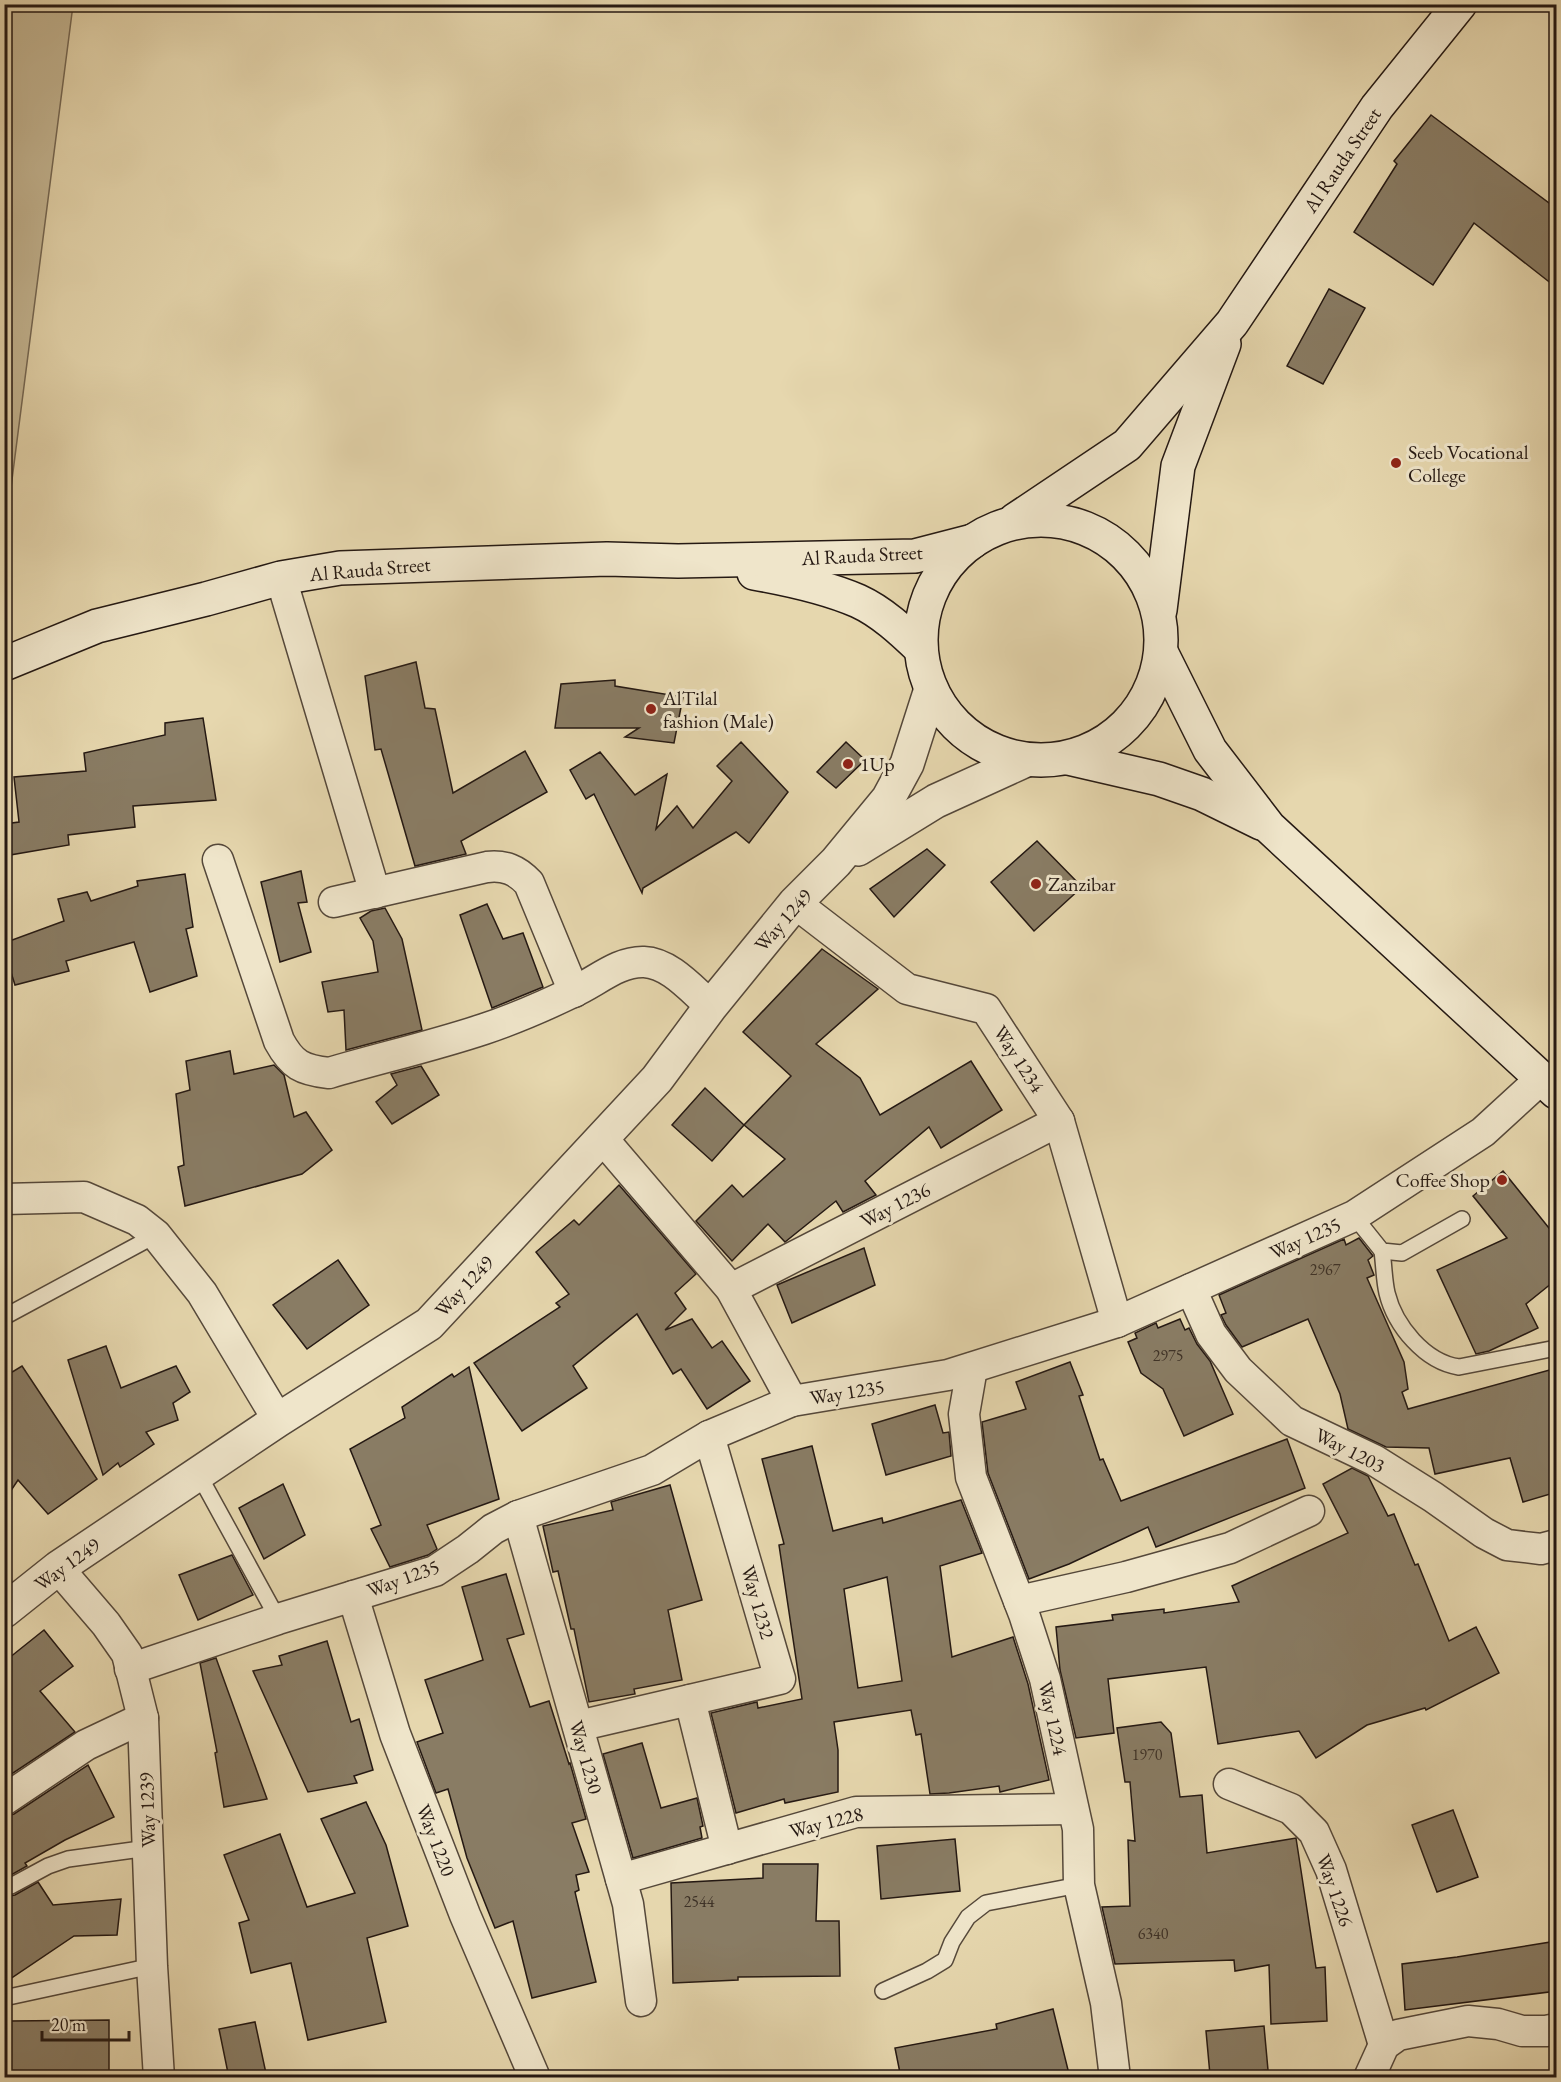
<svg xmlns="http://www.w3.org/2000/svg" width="1561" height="2082" font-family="'EB Garamond',serif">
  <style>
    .green { fill: #c5b794; stroke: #756854; stroke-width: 1.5 }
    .building { fill: #897c64; stroke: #251913; stroke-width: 1.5; fill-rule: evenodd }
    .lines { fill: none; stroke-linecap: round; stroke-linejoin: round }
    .service-casing { stroke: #55483a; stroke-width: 18 }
    .minor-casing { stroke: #55483a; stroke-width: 33 }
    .tertiary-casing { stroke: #55483a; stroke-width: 36 }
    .secondary-casing { stroke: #251913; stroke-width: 36 }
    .service { stroke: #efe5ca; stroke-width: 15 }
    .minor { stroke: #efe5ca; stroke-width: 30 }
    .tertiary { stroke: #efe5ca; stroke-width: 33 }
    .secondary { stroke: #efe5ca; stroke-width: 33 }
    .poi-dot { fill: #8f2418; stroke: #efe5ca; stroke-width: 2 }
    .labels { text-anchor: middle; stroke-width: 6; stroke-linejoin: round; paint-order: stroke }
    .number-label { font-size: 16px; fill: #3e3227 }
    .street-label { font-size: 20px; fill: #251913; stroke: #efe5ca }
    .poi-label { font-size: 20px; fill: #251913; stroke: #efe5ca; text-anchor: start }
  </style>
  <rect width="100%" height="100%" fill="#e6d7ae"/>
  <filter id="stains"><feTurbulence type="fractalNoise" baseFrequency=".00333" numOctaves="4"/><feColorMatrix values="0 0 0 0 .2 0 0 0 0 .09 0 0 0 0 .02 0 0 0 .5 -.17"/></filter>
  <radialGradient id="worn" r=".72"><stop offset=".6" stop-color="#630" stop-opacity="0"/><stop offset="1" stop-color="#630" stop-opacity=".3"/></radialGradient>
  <path class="green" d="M5 4 73 5 5 534 4 5Z"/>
  <g class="building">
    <path d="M1431 115 1557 209V288L1474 223 1433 285 1354 232 1397 164 1394 161Z"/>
    <path d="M1329 289 1365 308 1323 384 1287 366Z"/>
    <path d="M416 662 425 708 435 709 453 793 525 751 547 792 461 841 466 854 415 866 381 749 375 750 365 676Z"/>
    <path d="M615 680V686L683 697 674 743 625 737 639 728H555L561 684Z"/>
    <path d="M203 718 216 800 133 806 135 827 68 835 69 845 4 856V824L19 822 14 777 86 771 84 753 165 735V723Z"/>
    <path d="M741 742 788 792 749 843 736 832 643 888 642 893 594 794 586 799 570 770 600 752 635 795 667 774 656 829 677 806 693 828 732 781 717 766Z"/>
    <path d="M846 742 865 760 836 788 817 772Z"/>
    <path d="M1037 841 1082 887 1034 931 991 882Z"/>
    <path d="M927 849 945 865 894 917 870 889Z"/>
    <path d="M301 871 307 902 298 903 311 952 280 962 261 882Z"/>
    <path d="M185 874 193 927 186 929 197 976 150 992 134 942 66 961 69 971 15 985 4 950V943L64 921 58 899 87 892 91 901 138 886 137 881Z"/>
    <path d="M487 904 503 939 523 933 543 987 492 1008 460 915Z"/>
    <path d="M385 908 402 939 422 1030 346 1050 344 1010 328 1012 322 982 378 972 373 941 360 918 371 911Z"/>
    <path d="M822 949 878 989 816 1044 860 1078 880 1115 971 1061 1002 1110 941 1148 929 1127 865 1181 876 1195 843 1212 836 1201 785 1242 768 1224 732 1261 696 1221 732 1185 743 1197 785 1159 744 1125 791 1076 743 1032Z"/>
    <path d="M230 1051 234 1074 274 1065 284 1075 294 1117 306 1112 332 1150 302 1174 185 1206 178 1167 184 1165 176 1094 190 1090 186 1061Z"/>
    <path d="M421 1066 439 1095 392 1124 376 1102 397 1085 391 1074Z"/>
    <path d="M705 1088 744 1125 712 1161 672 1125Z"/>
    <path d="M1503 1171 1557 1238V1279L1526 1304 1538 1328 1489 1351 1476 1354 1437 1270 1507 1238 1473 1196Z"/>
    <path d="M619 1185 696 1274 675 1293 686 1309 665 1330 692 1319 712 1348 722 1341 750 1381 707 1409 681 1369 673 1374 637 1314 573 1366 587 1388 522 1431 474 1363 560 1307 556 1303 569 1294 536 1252 574 1220 579 1225Z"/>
    <path d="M1359 1238 1373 1256 1368 1260 1374 1275 1367 1278 1404 1362 1408 1389 1402 1392 1408 1409 1557 1368V1492L1523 1502 1510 1458 1435 1474 1429 1448 1386 1447 1348 1429 1340 1394 1308 1319 1242 1347 1226 1325 1221 1315 1226 1313 1219 1295 1344 1239 1346 1245Z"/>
    <path d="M864 1248 875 1285 792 1323 777 1285Z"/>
    <path d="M338 1260 369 1305 307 1349 273 1305Z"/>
    <path d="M1180 1319 1185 1330 1189 1328 1197 1344 1210 1361 1233 1414 1184 1436 1163 1389 1141 1373 1128 1342 1137 1338 1135 1333 1156 1323 1158 1328Z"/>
    <path d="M106 1346 121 1388 176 1366 190 1392 173 1403 178 1420 146 1432 154 1444 120 1467 118 1463 103 1475 68 1360Z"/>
    <path d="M1070 1362 1083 1395 1079 1396 1100 1460 1103 1459 1121 1501 1287 1439 1305 1488 1156 1547 1148 1527 1069 1564 1029 1579 988 1473 982 1422 1026 1409 1016 1382Z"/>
    <path d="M22 1366 97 1479 48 1514 18 1480 4 1501V1377Z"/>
    <path d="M469 1367 499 1499 427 1525 437 1549 428 1555 390 1567 371 1529 381 1525 350 1449 405 1418 402 1407 452 1374 454 1377Z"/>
    <path d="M935 1405 943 1433 949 1432 951 1456 886 1475 872 1424Z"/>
    <path d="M812 1446 833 1531 882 1518 883 1523 961 1500 982 1553 940 1566 952 1657 1013 1637 1028 1684 1049 1780 1000 1792 999 1786 949 1793 930 1794 921 1734 916 1735 911 1710 834 1722 838 1750V1792L785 1803 784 1799 736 1813 711 1713 757 1702 758 1708 802 1699 779 1545 784 1544 762 1459ZM887 1577 902 1681 858 1688 844 1589Z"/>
    <path d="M1352 1468 1368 1476 1388 1516 1394 1514 1415 1565 1418 1564 1449 1641 1476 1627 1499 1673 1426 1710 1425 1708 1367 1725 1316 1758 1299 1731 1218 1744 1206 1667 1108 1679 1114 1733 1076 1738 1060 1670 1056 1627 1113 1620 1112 1615 1164 1609V1613L1239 1602 1232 1586 1348 1533 1323 1484Z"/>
    <path d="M283 1484 305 1535 264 1559 239 1508Z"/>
    <path d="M670 1485 702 1600 668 1610 682 1680 634 1689 635 1694 589 1702 574 1629H571L558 1571 553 1572 543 1526 613 1510 611 1502Z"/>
    <path d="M232 1555 253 1595 198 1620 179 1575Z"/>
    <path d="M506 1574 524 1634 507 1639 530 1707 549 1701 569 1764 570 1763 586 1819 572 1823 589 1872 576 1875 579 1890 575 1892 596 1982 532 1998 513 1921 495 1928 467 1858 448 1789 436 1793 417 1742 443 1733 425 1680 483 1660 462 1587Z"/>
    <path d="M44 1630 73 1666 40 1691 75 1732 4 1779V1662Z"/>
    <path d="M327 1641 351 1722 359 1719 373 1770 354 1776 357 1783 308 1792 253 1671 282 1665 279 1656Z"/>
    <path d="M216 1658 267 1799 224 1807 215 1753 217 1752 200 1663Z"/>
    <path d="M1161 1722 1171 1733 1180 1797 1202 1795 1207 1853 1296 1838 1316 1968 1325 1967 1327 2021 1271 2024 1269 1965 1235 1971 1234 1960 1115 1964 1102 1907 1130 1906 1128 1840 1135 1841 1130 1782H1125L1117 1728Z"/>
    <path d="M642 1743 661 1808 697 1798 703 1826 700 1827 702 1838 633 1858 603 1754Z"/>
    <path d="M88 1765 114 1817 65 1840 25 1863 27 1866 4 1879V1817L14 1814Z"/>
    <path d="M366 1802 386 1845 408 1926 367 1938 386 2022 308 2040 291 1963 251 1973 239 1923 249 1920 224 1855 280 1834 307 1907 355 1893 321 1819Z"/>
    <path d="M1453 1810 1478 1877 1437 1892 1412 1825Z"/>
    <path d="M955 1839 960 1891 881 1899 877 1846Z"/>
    <path d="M763 1864H818L816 1921H839L840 1976 738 1977V1980L673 1983 671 1883 763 1878Z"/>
    <path d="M38 1882 53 1905 121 1899 117 1935 74 1936 4 1983V1893L10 1896 15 1895Z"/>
    <path d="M1557 1941V1991L1405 2010 1402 1964 1457 1957Z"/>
    <path d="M1053 2009 1070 2078H901L895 2048 997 2029 996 2024Z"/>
    <path d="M109 2020V2078H10V2021Z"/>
    <path d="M255 2022 267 2078H229L219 2029Z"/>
    <path d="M1264 2026 1268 2070 1210 2075 1206 2031Z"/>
  </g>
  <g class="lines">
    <g class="service-casing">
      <g id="service">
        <path d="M1354 1216 1382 1251 1402 1253 1462 1219"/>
        <path d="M1382 1251C1384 1265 1384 1280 1387 1293 1395 1326 1425 1362 1459 1367L1556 1348"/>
        <path d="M4 1317 156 1235"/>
        <path d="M199 1475 278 1619"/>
        <path d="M11 1886 48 1866 68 1859 148 1848"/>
        <path d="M883 1991 927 1971 945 1960 952 1942 968 1917 986 1903 1079 1885"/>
        <path d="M4 1998 152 1966"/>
      </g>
    </g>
    <g class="minor-casing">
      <g id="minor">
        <path d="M281 578 375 893"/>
        <path d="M218 860 279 1041C292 1065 302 1070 329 1073 380 1058 433 1046 484 1029 514 1019 544 1006 573 992 596 982 618 961 644 962 670 963 692 990 711 1006"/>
        <path d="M334 902 487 867C505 865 517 870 529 883L574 992"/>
        <path d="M795 903 907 989 986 1009 1059 1121 1117 1322"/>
        <path d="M602 1138 731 1289 792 1401"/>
        <path d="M4 1199 84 1197 137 1220 156 1235 202 1293 278 1420"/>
        <path d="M731 1289 1059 1121"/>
        <path d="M1191 1289 1211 1334 1238 1370 1292 1421 1374 1460 1433 1497 1484 1533 1507 1545 1541 1549 1556 1545"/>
        <path d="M972 1368 964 1414 971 1477 1024 1614 1045 1679 1078 1829 1079 1885 1106 2003 1115 2078"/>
        <path d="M518 1516 628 1904 641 2001"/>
        <path d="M58 1568 106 1624 127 1654 143 1718 152 1966 159 2078"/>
        <path d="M353 1596 395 1734 465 1915 535 2078"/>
        <path d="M1019 1601 1126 1577 1230 1548 1309 1511"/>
        <path d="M130 1669 278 1619 435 1571 468 1549 493 1529 518 1516 652 1470 709 1436 792 1401 948 1375 1117 1322 1354 1216 1483 1132 1542 1078"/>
        <path d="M690 1700 727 1849"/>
        <path d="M578 1726 780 1679 709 1436"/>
        <path d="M1229 1784 1291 1809 1314 1832 1331 1870 1384 2045"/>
        <path d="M4 1800 86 1745 143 1718"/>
        <path d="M621 1879 856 1812 1073 1809"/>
        <path d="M1369 2078 1384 2045 1398 2035 1468 2021 1498 2024 1522 2031H1546L1556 2029"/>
      </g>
    </g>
    <g class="tertiary-casing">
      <g id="tertiary">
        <path d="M858 849 936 801 1026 760"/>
        <path d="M4 1611 58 1568 278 1420 429 1324 657 1079 711 1006 795 903 836 862 888 799 907 764 931 689"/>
      </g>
    </g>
    <g class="secondary-casing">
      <g id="secondary">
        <path d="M1015 520 1127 445 1232 323 1377 107 1460 4"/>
        <circle cx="1041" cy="640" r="120"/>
        <path d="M754 573C788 579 826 587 858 601 882 612 902 631 921 649"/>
        <path d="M1160 610 1178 466 1224 344"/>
        <path d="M1161 652 1210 750 1269 827 1556 1092"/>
        <path d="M4 664 97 626 206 599 281 578 340 568 607 559 678 561 915 556 973 541"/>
        <path d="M1068 758 1159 779 1202 794 1261 823"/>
      </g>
    </g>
    <use href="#service" class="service"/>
    <use href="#minor" class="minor"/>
    <use href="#tertiary" class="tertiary"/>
    <use href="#secondary" class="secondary"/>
  </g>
  <g class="poi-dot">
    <circle cx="1396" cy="463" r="6"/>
    <circle cx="651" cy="709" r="6"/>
    <circle cx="848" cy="764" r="6"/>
    <circle cx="1036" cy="884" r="6"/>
    <circle cx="1502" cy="1180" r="6"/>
  </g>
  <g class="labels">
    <g class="number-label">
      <text x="1325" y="1275">2967</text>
      <text x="1168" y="1361">2975</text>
      <text x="1147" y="1760">1970</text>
      <text x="699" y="1907">2544</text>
      <text x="1153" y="1939">6340</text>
    </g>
    <g class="street-label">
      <text transform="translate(1342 160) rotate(-56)" y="7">Al Rauda Street</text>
      <text transform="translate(862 555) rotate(-3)" y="7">Al Rauda Street</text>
      <text transform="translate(370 569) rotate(-5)" y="7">Al Rauda Street</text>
      <text transform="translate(783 920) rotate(-49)" y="7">Way 1249</text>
      <text transform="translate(1019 1059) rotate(57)" y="7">Way 1234</text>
      <text transform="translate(895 1205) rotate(-27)" y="7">Way 1236</text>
      <text transform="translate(1305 1238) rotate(-24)" y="7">Way 1235</text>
      <text transform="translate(464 1286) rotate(-47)" y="7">Way 1249</text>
      <text transform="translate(847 1392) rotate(-9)" y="7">Way 1235</text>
      <text transform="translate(1350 1450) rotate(27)" y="7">Way 1203</text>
      <text transform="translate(67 1564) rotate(-36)" y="7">Way 1249</text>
      <text transform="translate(403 1578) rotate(-20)" y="7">Way 1235</text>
      <text transform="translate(758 1602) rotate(74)" y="7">Way 1232</text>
      <text transform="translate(1053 1718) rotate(78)" y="7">Way 1224</text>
      <text transform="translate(586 1757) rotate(74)" y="7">Way 1230</text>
      <text transform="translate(147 1810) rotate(-92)" y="7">Way 1239</text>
      <text transform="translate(826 1822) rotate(-14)" y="7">Way 1228</text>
      <text transform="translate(436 1840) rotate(69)" y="7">Way 1220</text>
      <text transform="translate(1335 1890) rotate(71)" y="7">Way 1226</text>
    </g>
    <g class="poi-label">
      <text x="1408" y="459">Seeb Vocational<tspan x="1408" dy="23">College</tspan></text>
      <text x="663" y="705">AlTilal<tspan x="663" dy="23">fashion (Male)</tspan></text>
      <text x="860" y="771">1Up</text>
      <text x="1048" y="891">Zanzibar</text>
      <text x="1490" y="1187" text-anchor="end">Coffee Shop</text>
    </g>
  </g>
  <rect width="1561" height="2082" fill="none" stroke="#e6d7ae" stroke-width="24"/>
  <rect x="6" y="6" width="1549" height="2070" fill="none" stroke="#251913" stroke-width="3"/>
  <rect x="12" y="12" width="1537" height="2058" fill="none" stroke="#251913" stroke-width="1.5"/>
  <path d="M42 2031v9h87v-9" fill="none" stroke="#251913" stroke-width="3"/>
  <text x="51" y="2031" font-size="18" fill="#251913" stroke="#efe5ca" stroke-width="4.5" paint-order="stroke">20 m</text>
  <rect width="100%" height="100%" filter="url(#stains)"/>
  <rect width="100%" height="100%" fill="url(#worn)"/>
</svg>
